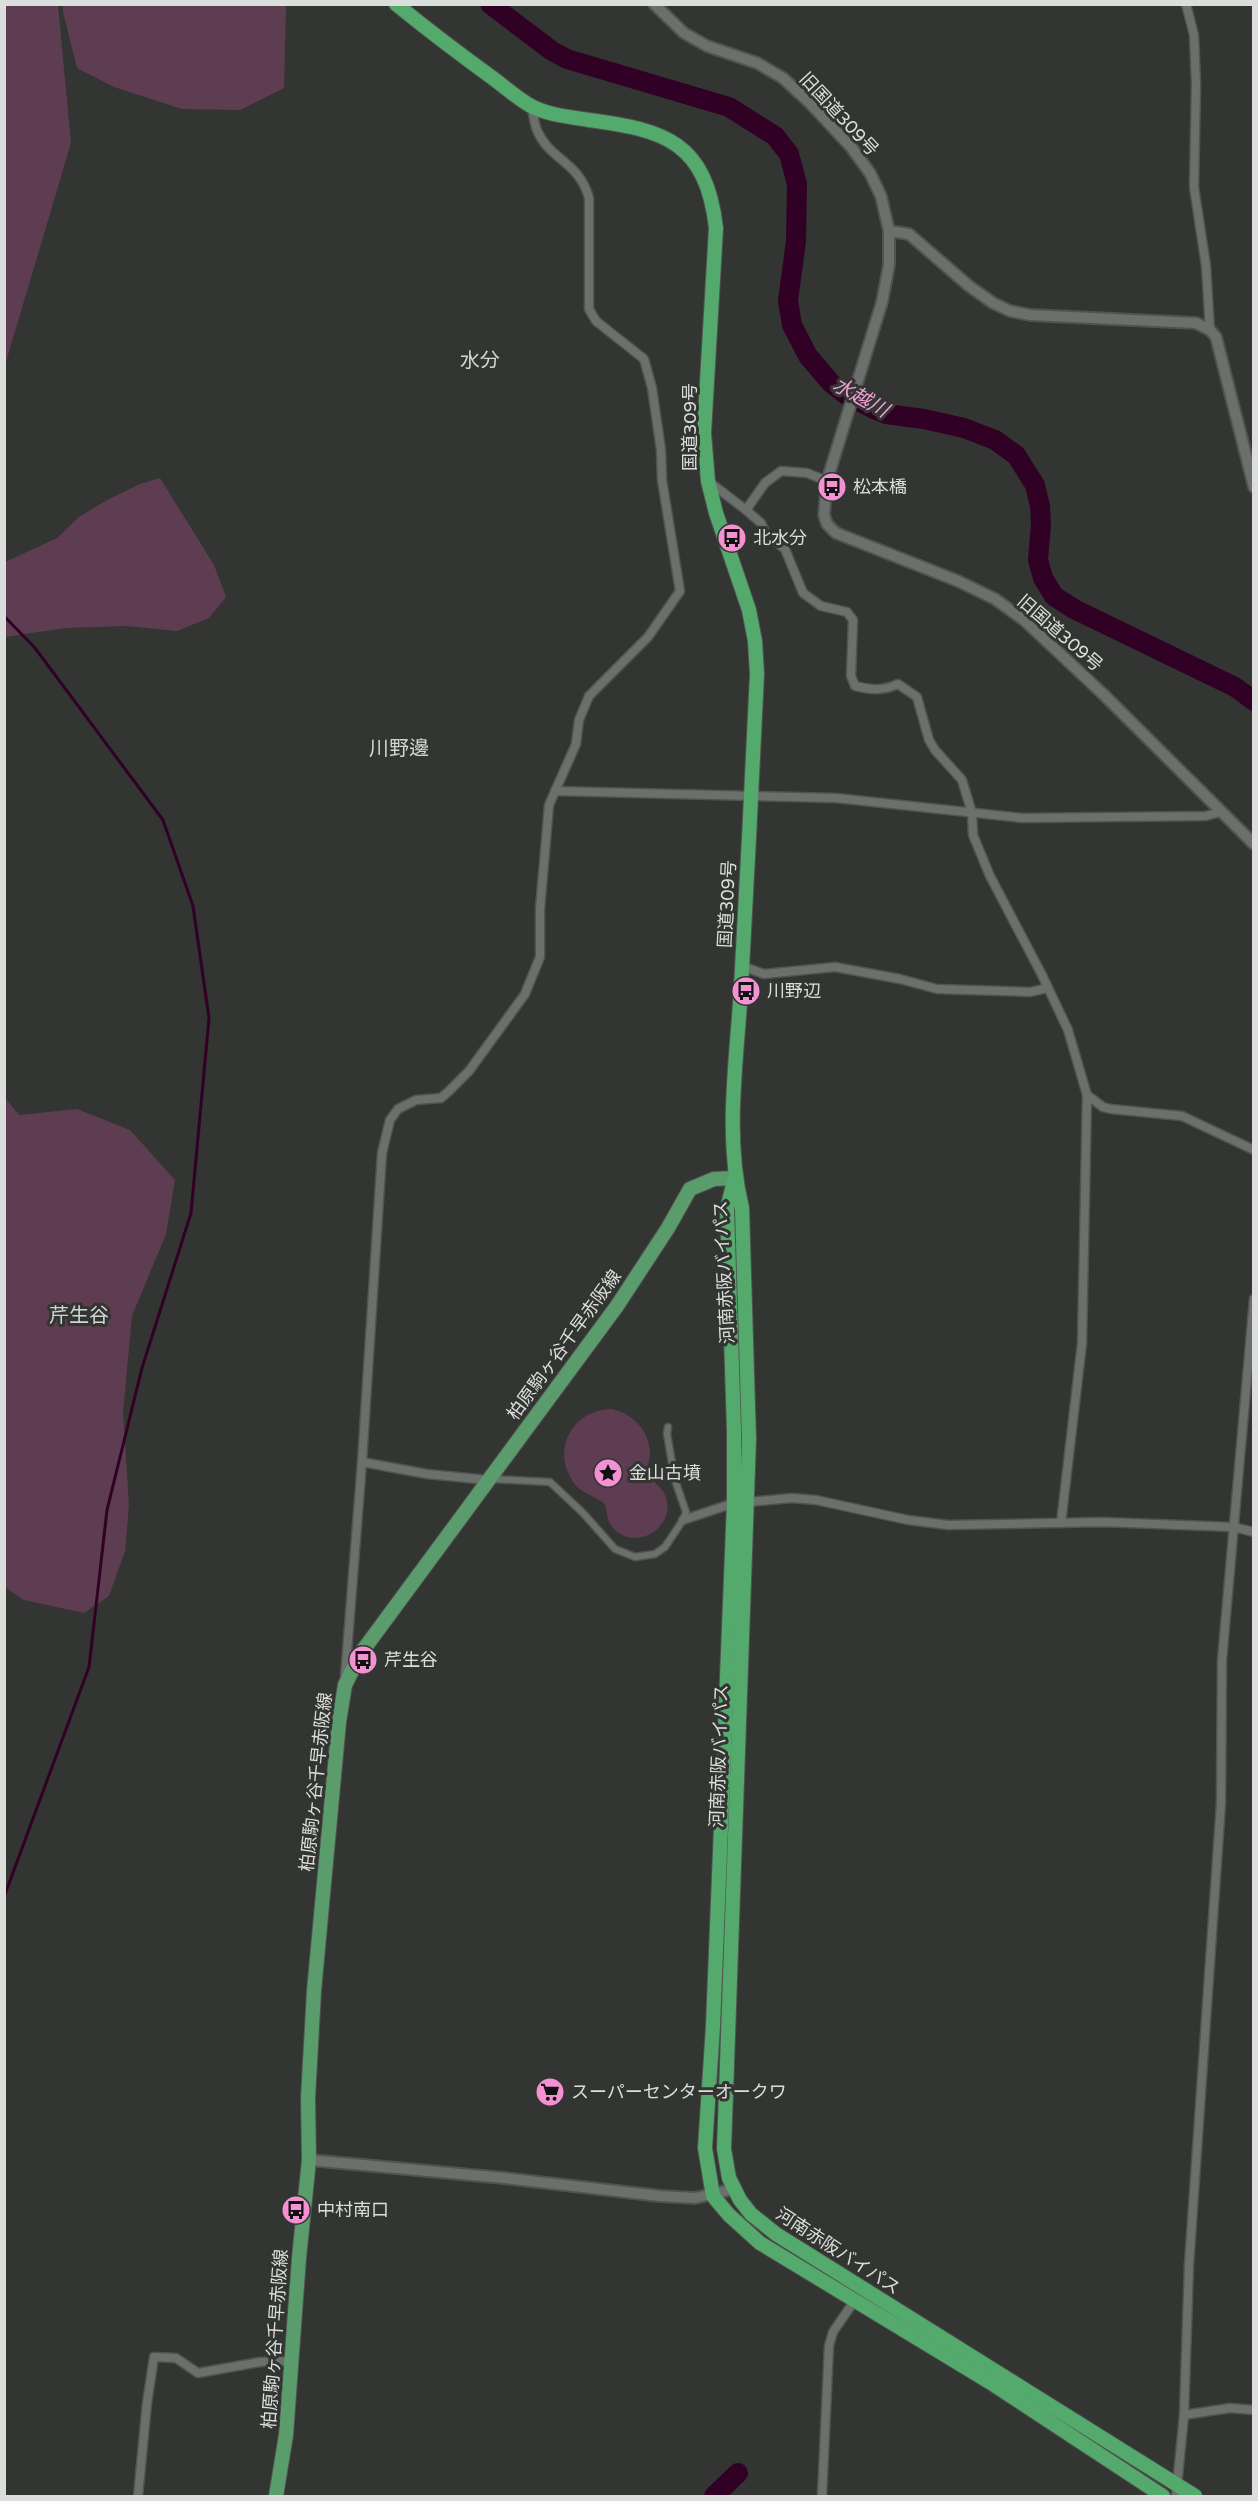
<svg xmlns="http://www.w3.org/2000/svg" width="1258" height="2501" font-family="'Varela Round','Noto Sans JP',sans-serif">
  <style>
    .green { fill: #5e3d52 }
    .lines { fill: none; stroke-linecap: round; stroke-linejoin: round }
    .stream { stroke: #310125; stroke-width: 3 }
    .river { stroke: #310125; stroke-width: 20 }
    .pedestrian-casing { stroke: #505350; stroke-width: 9 }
    .minor-casing { stroke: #505350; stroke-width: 11 }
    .tertiary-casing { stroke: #505350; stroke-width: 14 }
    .primary-casing { stroke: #505350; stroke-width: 16 }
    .trunk-casing { stroke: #505350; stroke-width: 16 }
    .pedestrian { stroke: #6c706d; stroke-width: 6 }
    .minor { stroke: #6c706d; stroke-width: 8 }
    .tertiary { stroke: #6c706d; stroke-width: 10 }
    .primary { stroke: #5a9c6c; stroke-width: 14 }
    .trunk { stroke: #54aa6c; stroke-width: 14 }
    .labels { text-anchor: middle; stroke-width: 6; stroke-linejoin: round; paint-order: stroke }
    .street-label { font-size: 18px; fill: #dcdedc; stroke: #323532 }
    .poi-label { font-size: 18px; fill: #dcdedc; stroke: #323532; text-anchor: start }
    .neighbourhood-label { font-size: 20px; fill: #d2d6d2; stroke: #323532 }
    .water-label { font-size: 20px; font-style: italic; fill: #f29fd5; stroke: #323532 }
  </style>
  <rect width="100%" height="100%" fill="#323532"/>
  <g class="green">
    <path d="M5 4 58 5 71 143 5 365Z"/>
    <path d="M63 5H286L284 88 240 110 182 109 114 87 77 68 63 12Z"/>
    <path d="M160 478 214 565 226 597 209 618 177 631 127 626 65 628 5 637V562L57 538 79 517 107 500 140 484Z"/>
    <path d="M5 1098 19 1115 77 1109 130 1130 175 1180 166 1234 132 1316 123 1412 129 1505 125 1551 109 1596 84 1613 24 1600 5 1587Z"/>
    <path d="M612 1409C633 1413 651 1433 650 1455 649 1462 646 1467 647 1474 653 1482 661 1486 665 1495 678 1525 638 1552 615 1530 607 1523 607 1513 605 1504 595 1496 581 1493 574 1483 550 1450 573 1409 612 1409Z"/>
  </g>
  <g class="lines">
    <path class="stream" d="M4 616 35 648 163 820 193 906 209 1018 191 1213 142 1368 107 1510 89 1667 4 1897"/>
    <g class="river">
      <path d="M490 4 552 51 567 59 729 107 775 136 789 154 797 184 796 241 788 301 792 325 808 356 831 383 845 394 874 409 886 414 924 419 964 428 995 440 1016 455 1035 485 1040 506 1041 524 1038 560 1043 578 1054 596 1074 609 1235 687 1254 701"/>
      <path d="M714 2496 738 2473"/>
    </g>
    <g class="pedestrian-casing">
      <path id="pedestrian" d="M492 1479 550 1482 583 1513 615 1549 635 1557 655 1554 665 1547 683 1520 686 1512 675 1480 667 1434 668 1427"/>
    </g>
    <g class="minor-casing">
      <g id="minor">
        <path d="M1186 4 1194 35 1196 84 1194 187 1206 266 1210 330"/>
        <path d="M708 481 746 510 765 483 781 471 807 473 827 481"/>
        <path d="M746 510 761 523 766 534 785 549 803 593 821 606 847 612 853 620 851 676 855 686C871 690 883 691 898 684L917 697 929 740 935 750 962 780 972 813 973 835 990 876 1042 975 1068 1030 1087 1095 1082 1343 1061 1523"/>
        <path d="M555 791 836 798 1022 818 1206 816 1220 812"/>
        <path d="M742 966 764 974 835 967 900 979 937 989 1030 992 1048 988"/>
        <path d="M1087 1095 1103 1107 1111 1109 1182 1116 1254 1150"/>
        <path d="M362 1462 427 1474 488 1480"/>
        <path d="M748 1502 792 1498 816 1500 908 1520 948 1525 1102 1522 1233 1527 1254 1532"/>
        <path d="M683 1520 734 1503"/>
        <path d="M345 1677 362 1462 382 1153 390 1120 398 1109 416 1100 441 1098 449 1091 469 1071 525 994 540 957V909L549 805 576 744 579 720 589 696 648 637 680 591 662 480 661 450 652 388 644 359 596 321 589 309V198C579 161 549 160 537 130 534 123 533 114 532 106"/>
        <path d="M1184 2415 1230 2408 1254 2410"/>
        <path d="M138 2496 147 2403 154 2357 176 2358 198 2373 260 2362 292 2361"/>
        <path d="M822 2496 829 2346 833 2332 855 2300"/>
        <path d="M1176 2496 1184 2415 1189 2265 1221 1803 1222 1660 1254 1299"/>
      </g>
    </g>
    <g class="tertiary-casing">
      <g id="tertiary">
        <path d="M654 4 684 33 707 46 757 63 783 78 810 103 851 147 870 173 881 196 889 231V265L882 302 827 481 824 515 827 524 836 533 958 581 995 599 1024 620 1103 694 1254 844"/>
        <path d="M889 231 909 234 969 286 993 303 1010 311 1030 315 1196 323 1210 330 1216 337 1254 487"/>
        <path d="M309 2160 504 2178 660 2196 695 2198 734 2189"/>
      </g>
    </g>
    <g class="primary-casing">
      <path id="primary" d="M276 2496 286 2435 299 2258 309 2160 308 2098 314 1991 339 1722 345 1685 361 1653 617 1306 668 1228 690 1189 714 1179 734 1178"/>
    </g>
    <g class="trunk-casing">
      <g id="trunk">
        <path d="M396 4C428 30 461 55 494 79 506 88 518 99 531 106 548 115 570 117 589 120 665 130 706 142 716 228L704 433 708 481 716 513 749 610 755 641 757 674C752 778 747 883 741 987 737 1061 724 1135 742 1208L749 1439 724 2149 729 2178 740 2200 751 2214 776 2234 1195 2496"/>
        <path d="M734 1181 727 1209 734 1431V1503L713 2026 705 2148 713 2196 729 2215 760 2243 991 2383 1163 2496"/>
      </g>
    </g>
    <use href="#pedestrian" class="pedestrian"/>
    <use href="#minor" class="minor"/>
    <use href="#tertiary" class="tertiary"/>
    <use href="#primary" class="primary"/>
    <use href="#trunk" class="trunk"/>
  </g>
  <defs>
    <g id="bus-disc" transform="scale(1.5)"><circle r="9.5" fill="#f491d3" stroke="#323532"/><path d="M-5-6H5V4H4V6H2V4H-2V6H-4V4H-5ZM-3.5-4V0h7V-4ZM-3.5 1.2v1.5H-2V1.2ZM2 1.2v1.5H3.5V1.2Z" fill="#111"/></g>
    <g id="sight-disc" transform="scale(1.5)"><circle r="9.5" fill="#f491d3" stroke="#323532"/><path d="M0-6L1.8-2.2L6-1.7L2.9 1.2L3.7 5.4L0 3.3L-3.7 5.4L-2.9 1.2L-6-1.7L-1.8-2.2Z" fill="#111"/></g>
    <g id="supermarket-disc" transform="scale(1.5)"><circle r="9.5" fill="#f491d3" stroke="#323532"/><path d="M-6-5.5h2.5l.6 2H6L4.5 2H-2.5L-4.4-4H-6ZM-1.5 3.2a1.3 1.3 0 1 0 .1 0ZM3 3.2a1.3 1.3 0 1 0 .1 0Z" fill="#111"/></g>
  </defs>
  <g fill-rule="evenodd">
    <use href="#bus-disc" x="832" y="487"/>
    <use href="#bus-disc" x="732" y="538"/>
    <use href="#bus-disc" x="746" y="991"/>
    <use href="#sight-disc" x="608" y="1473"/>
    <use href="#bus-disc" x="363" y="1660"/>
    <use href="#supermarket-disc" x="550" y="2092"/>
    <use href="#bus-disc" x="296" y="2210"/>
  </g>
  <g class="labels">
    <g class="street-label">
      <text transform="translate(839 114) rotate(47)" y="6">旧国道309号</text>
      <text transform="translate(690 427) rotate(-90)" y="6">国道309号</text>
      <text transform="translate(1060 633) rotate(41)" y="6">旧国道309号</text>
      <text transform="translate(727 904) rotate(-87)" y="6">国道309号</text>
      <text transform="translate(724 1272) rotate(-93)" y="6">河南赤阪バイパス</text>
      <text transform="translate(564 1345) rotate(-54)" y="6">柏原駒ヶ谷千早赤阪線</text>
      <text transform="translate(719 1756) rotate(-88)" y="6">河南赤阪バイパス</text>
      <text transform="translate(316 1782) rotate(-84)" y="6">柏原駒ヶ谷千早赤阪線</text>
      <text transform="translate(838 2251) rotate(33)" y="6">河南赤阪バイパス</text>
      <text transform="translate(275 2339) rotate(-86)" y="6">柏原駒ヶ谷千早赤阪線</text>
    </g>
    <g class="poi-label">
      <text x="853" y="493">松本橋</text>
      <text x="753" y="544">北水分</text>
      <text x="767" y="997">川野辺</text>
      <text x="629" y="1479">金山古墳</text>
      <text x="384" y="1666">芹生谷</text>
      <text x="571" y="2098">スーパーセンターオークワ</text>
      <text x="317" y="2216">中村南口</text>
    </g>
    <g class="neighbourhood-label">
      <text x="480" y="367">水分</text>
      <text x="399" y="755">川野邊</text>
      <text x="79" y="1322">芹生谷</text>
    </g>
    <g class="water-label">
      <text transform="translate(861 397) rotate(29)" y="7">水越川</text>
    </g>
  </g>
  <rect width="1258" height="2501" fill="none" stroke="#dcdedc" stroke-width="12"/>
</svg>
